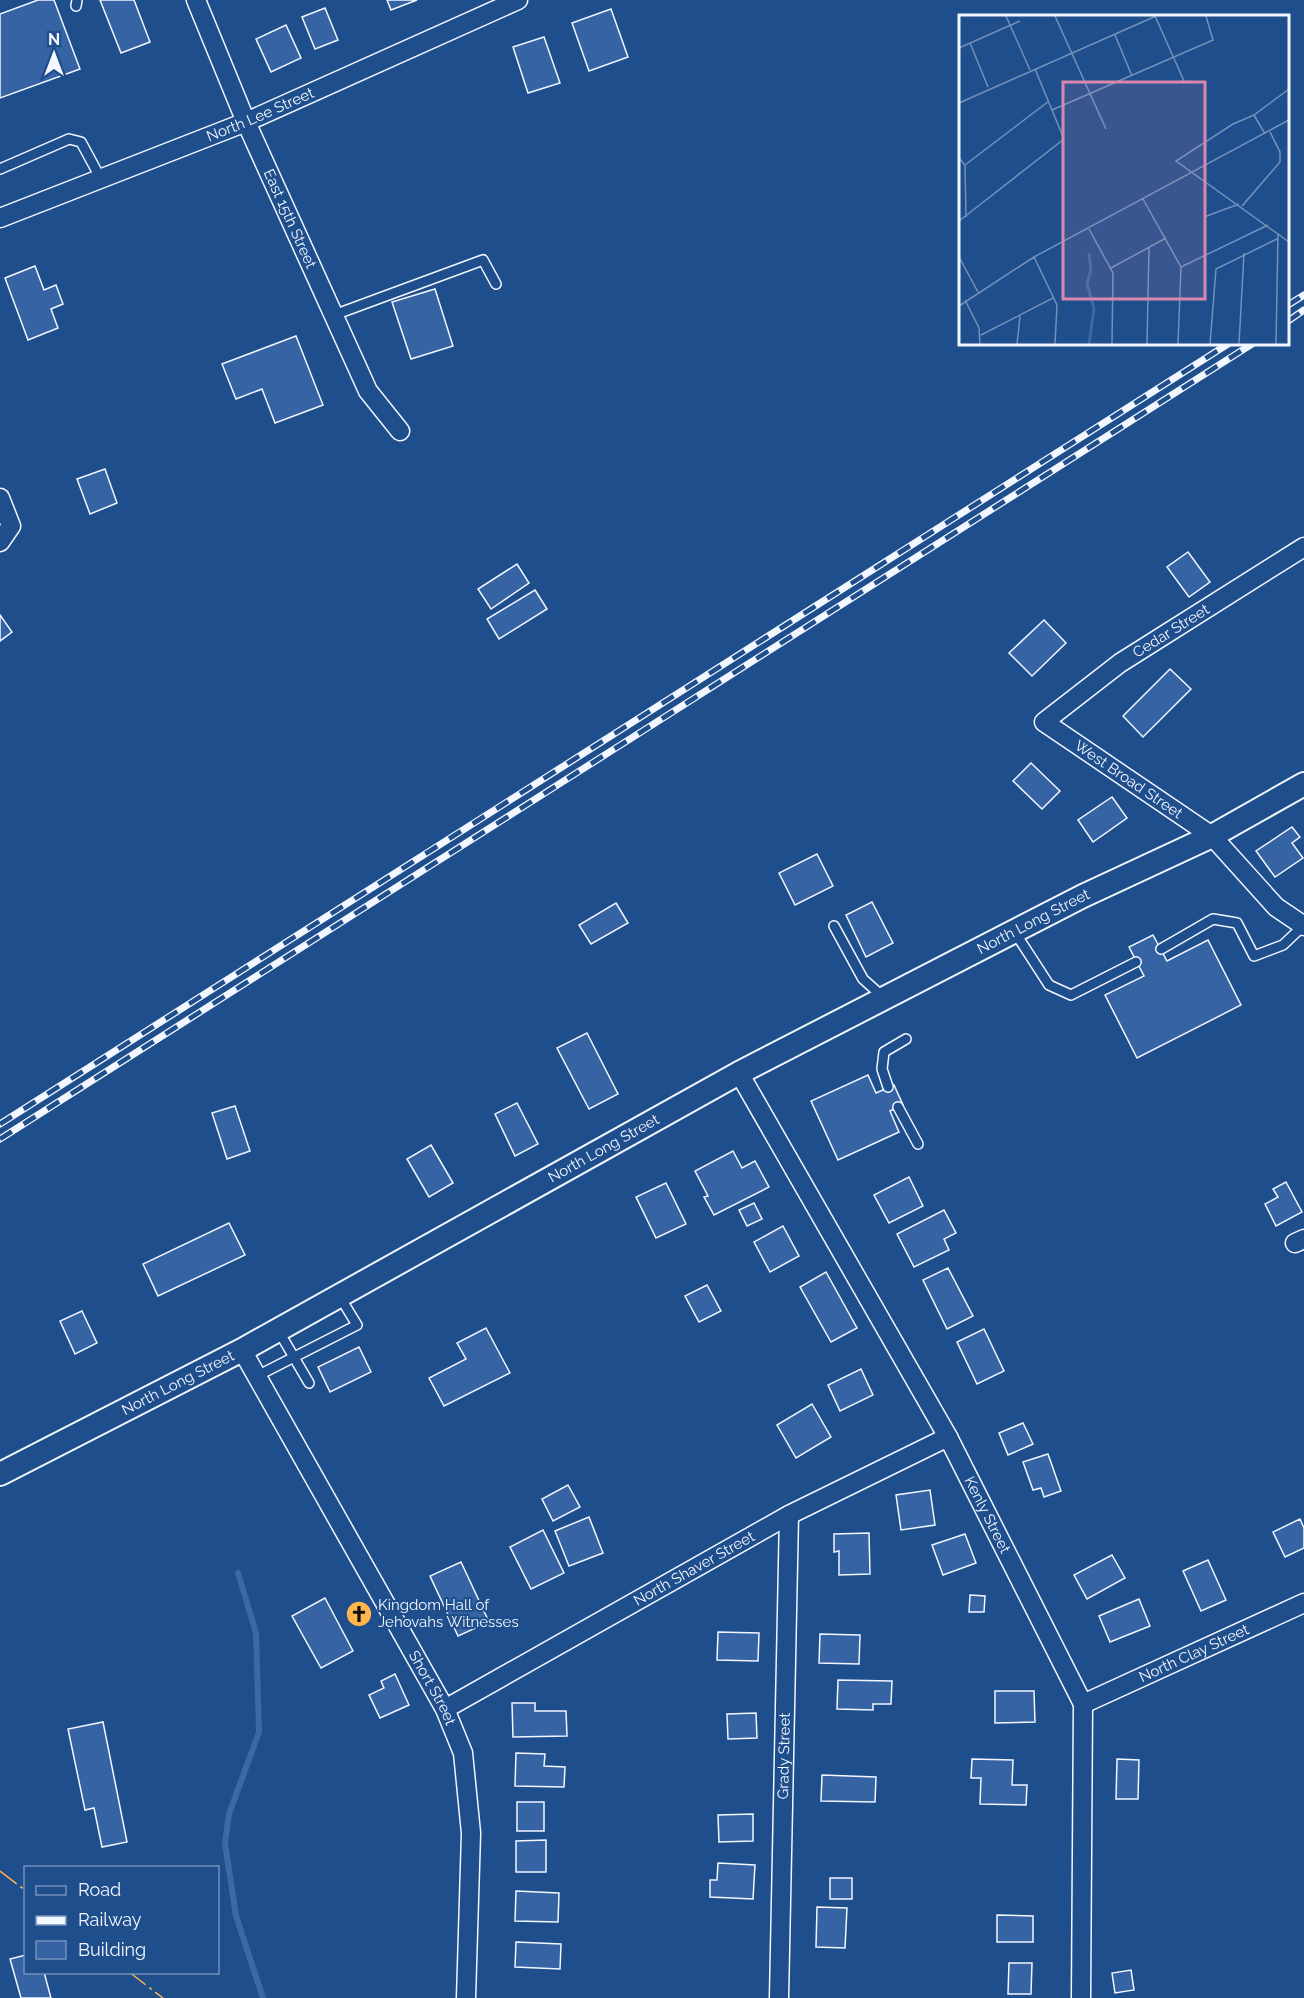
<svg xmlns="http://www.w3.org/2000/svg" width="1304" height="1998" font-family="Raleway,sans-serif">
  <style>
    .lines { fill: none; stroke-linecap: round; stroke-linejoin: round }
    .stream { stroke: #3b69a3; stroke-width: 6 }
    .building { fill: #3563a3; stroke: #f2f6ff; stroke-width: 1.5 }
    .service-casing { stroke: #f2f6ff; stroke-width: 12 }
    .minor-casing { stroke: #f2f6ff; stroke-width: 21 }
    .tertiary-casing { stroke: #f2f6ff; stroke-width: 26 }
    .service { stroke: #1f4e8c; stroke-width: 9 }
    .minor { stroke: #1f4e8c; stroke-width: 18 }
    .tertiary { stroke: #1f4e8c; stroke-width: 22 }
    .rail-casing { stroke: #f2f6ff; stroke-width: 7 }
    .rail { stroke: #1f4e8c; stroke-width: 4.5; stroke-dasharray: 14; stroke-linecap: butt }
    .power { stroke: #ffb74d; stroke-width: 1.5; stroke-dasharray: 21 4.5 3 4.5; stroke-linecap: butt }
    .labels { text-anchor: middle; stroke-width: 4.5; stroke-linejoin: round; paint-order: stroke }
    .street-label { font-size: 15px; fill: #f2f6ff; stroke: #1f4e8c }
    .poi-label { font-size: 15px; fill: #f2f6ff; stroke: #1f4e8c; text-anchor: start }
    .inset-river { fill: none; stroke: #3b69a3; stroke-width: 3 }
    .inset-road { fill: none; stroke: #7391ba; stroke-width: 1.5 }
    .view { fill: #da87ad; fill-opacity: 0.15; stroke: #da87ad; stroke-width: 3 }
    .inset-edge { fill: none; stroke: #f2f6ff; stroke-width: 3 }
  </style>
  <rect width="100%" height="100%" fill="#1f4e8c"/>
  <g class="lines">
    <path class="stream" d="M238 1573 256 1633 259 1732 229 1814 225 1843 236 1916 263 1998"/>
  </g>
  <g class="building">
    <path d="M38 0H54L80 69 0 98V14Z"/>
    <path d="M100 0H134L150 42 121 53Z"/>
    <path d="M387 0H417L391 10Z"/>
    <path d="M325 8 338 40 315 49 302 17Z"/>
    <path d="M611 9 628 57 589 71 572 23Z"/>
    <path d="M286 25 301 58 271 72 256 39Z"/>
    <path d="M544 37 560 83 528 93 513 47Z"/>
    <path d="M35 266 44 290 56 285 63 304 51 309 58 328 28 340 5 278Z"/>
    <path d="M435 289 453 346 411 359 392 302Z"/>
    <path d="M296 336 323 405 275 423 262 389 236 399 222 364Z"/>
    <path d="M105 469 117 503 90 514 77 479Z"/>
    <path d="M1188 552 1210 582 1189 597 1167 567Z"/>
    <path d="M517 564 529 583 491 609 478 589Z"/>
    <path d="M535 590 547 609 499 639 487 619Z"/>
    <path d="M0 615 12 632 0 641Z"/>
    <path d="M1044 620 1066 643 1032 676 1009 653Z"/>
    <path d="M1170 669 1191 689 1143 737 1123 716Z"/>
    <path d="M1031 763 1060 791 1042 809 1013 781Z"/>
    <path d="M1112 797 1127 818 1093 842 1078 820Z"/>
    <path d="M1292 827 1300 837 1292 843 1303 858 1275 877 1256 851Z"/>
    <path d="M817 854 833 886 795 905 779 873Z"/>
    <path d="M872 902 893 943 866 957 846 915Z"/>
    <path d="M616 903 628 923 591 944 579 925Z"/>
    <path d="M1153 935 1167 961 1208 940 1241 1005 1137 1058 1105 995 1144 976 1129 947Z"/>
    <path d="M587 1033 618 1094 589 1109 557 1048Z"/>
    <path d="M868 1075 876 1093 894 1085 903 1105 890 1111 899 1132 838 1160 811 1101Z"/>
    <path d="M517 1103 538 1144 515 1156 495 1114Z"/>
    <path d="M235 1106 250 1151 227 1159 212 1113Z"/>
    <path d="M431 1145 453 1183 429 1197 407 1159Z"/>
    <path d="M733 1151 742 1168 755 1161 769 1187 714 1215 704 1197 708 1196 695 1171Z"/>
    <path d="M909 1177 923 1206 889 1223 874 1195Z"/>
    <path d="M1286 1182 1302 1212 1276 1226 1265 1204 1278 1197 1273 1189Z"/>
    <path d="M666 1183 686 1224 656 1238 636 1197Z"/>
    <path d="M754 1203 762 1219 747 1226 739 1210Z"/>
    <path d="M944 1210 956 1233 944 1239 949 1250 914 1267 897 1234Z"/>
    <path d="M229 1223 245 1255 158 1296 143 1264Z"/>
    <path d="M783 1226 799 1256 770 1272 754 1242Z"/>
    <path d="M948 1268 973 1316 947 1329 923 1280Z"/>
    <path d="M826 1272 857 1328 831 1342 800 1287Z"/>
    <path d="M707 1285 721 1311 699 1322 685 1296Z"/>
    <path d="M82 1311 97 1343 75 1354 60 1321Z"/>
    <path d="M486 1328 510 1373 444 1406 429 1378 466 1359 457 1343Z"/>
    <path d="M984 1329 1004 1371 977 1384 957 1342Z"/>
    <path d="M359 1347 371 1372 330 1392 318 1367Z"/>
    <path d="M861 1369 873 1395 840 1411 828 1385Z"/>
    <path d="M812 1404 831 1437 796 1458 777 1425Z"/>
    <path d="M1023 1423 1033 1444 1008 1455 999 1433Z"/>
    <path d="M1048 1454 1061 1491 1044 1497 1041 1488 1033 1490 1023 1462Z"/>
    <path d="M568 1485 580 1507 553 1521 542 1499Z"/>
    <path d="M930 1490 935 1525 901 1530 896 1495Z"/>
    <path d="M589 1517 603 1553 569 1566 555 1531Z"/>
    <path d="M1300 1519 1304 1528V1548L1285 1557 1273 1532Z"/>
    <path d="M543 1530 564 1573 531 1589 510 1547Z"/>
    <path d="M869 1533 870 1574 839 1575V1551L834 1552V1534Z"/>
    <path d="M965 1534 976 1563 943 1575 932 1545Z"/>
    <path d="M1112 1555 1125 1578 1087 1599 1074 1575Z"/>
    <path d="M1208 1560 1226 1600 1201 1611 1183 1571Z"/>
    <path d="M461 1562 489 1622 458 1636 430 1576Z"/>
    <path d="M970 1595 985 1596 984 1612H969Z"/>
    <path d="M325 1598 353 1651 321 1668 292 1616Z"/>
    <path d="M1139 1599 1150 1626 1110 1642 1099 1616Z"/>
    <path d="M718 1632 759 1633 758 1661 717 1660Z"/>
    <path d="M820 1634 860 1635 859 1664 819 1663Z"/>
    <path d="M395 1674 409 1705 380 1718 369 1695 384 1688 381 1681Z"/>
    <path d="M838 1680 892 1681 891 1704H873V1710L837 1709Z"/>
    <path d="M995 1691H1034L1035 1722 995 1723Z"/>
    <path d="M512 1703H535V1711H566L567 1736 513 1737Z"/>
    <path d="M756 1713 757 1738 728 1739 727 1714Z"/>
    <path d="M103 1722 127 1842 102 1847 94 1808 85 1810 68 1729Z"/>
    <path d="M516 1753 545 1754 544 1766 565 1767 564 1787 515 1786Z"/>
    <path d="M972 1759 1013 1760 1012 1785H1027L1026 1805 980 1804 981 1778H971Z"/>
    <path d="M1117 1759 1139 1760 1138 1799H1116Z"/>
    <path d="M822 1775 876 1777 875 1802 821 1801Z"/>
    <rect x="517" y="1802" width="27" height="29"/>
    <path d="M753 1814V1841L719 1842 718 1815Z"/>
    <path d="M546 1840V1872H516V1841Z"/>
    <path d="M718 1863 755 1865 753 1899 710 1897V1880H717Z"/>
    <rect x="830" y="1878" width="22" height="21"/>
    <path d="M516 1891 559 1893 558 1922 515 1921Z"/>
    <path d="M817 1907 847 1908 845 1948 816 1947Z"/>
    <path d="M997 1915 1033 1916V1942H997Z"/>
    <path d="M516 1942 561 1944 560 1969 515 1967Z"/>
    <path d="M26 1955V1972H44L51 1998H21L10 1959Z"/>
    <path d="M1009 1963H1032L1031 1994H1008Z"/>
    <path d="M1131 1970 1134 1990 1115 1993 1112 1973Z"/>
  </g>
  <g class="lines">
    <g class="service-casing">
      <g id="service">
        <path d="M76 6 77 0"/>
        <path d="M0 169 69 139 81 142 101 179"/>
        <path d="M334 315 483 260 496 284"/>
        <path d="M834 926 863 979 883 997"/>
        <path d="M1014 931 1049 985 1071 995 1136 962"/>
        <path d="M1161 949 1213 919 1237 923 1254 956 1283 945 1303 926"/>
        <path d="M888 1087 882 1069 884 1052 906 1039"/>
        <path d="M898 1107 918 1144"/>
        <path d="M278 1330 309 1383"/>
        <path d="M257 1376 357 1325 340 1297"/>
      </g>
    </g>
    <g class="minor-casing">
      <g id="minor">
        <path id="s1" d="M196 0 246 122 368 391 400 431"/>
        <path id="s2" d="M0 218 246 122 518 0"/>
        <path d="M0 498 11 526 0 542"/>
        <path id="s3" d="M1304 547 1120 663 1044 722 1212 836 1276 907 1304 926"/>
        <path id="s4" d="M739 1073 948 1437 1083 1704 1081 1998"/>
        <path d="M1295 1243 1304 1239"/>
        <path id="s5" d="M242 1350 445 1709 463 1753 471 1833 466 1998"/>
        <path id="s6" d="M1083 1704 1304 1603"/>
        <path id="s7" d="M445 1709 789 1515 948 1437"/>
        <path id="s8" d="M779 1998 789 1515"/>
      </g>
    </g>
    <g class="tertiary-casing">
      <g id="tertiary">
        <path id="s9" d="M0 1474 242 1350 739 1073 1083 896 1212 836 1304 784"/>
      </g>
    </g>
    <use href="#service" class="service"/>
    <use href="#minor" class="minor"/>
    <use href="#tertiary" class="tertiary"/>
    <g class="rail-casing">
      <g id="rail">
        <path d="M1288 305 1304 295"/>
        <path d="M1288 321 1304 310"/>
        <path d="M0 1124 1228 344"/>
        <path d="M0 1139 1252 344"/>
      </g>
    </g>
    <use href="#rail" class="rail"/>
    <g class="power">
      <path d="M0 1871 26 1891"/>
      <path d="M129 1972 163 1998"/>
    </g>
  </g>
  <defs>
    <g id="church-disc" transform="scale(1.35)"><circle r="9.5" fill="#ffb74d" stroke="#1f4e8c"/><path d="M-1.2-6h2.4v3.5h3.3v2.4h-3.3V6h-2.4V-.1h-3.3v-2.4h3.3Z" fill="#111"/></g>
  </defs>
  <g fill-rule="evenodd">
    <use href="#church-disc" x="359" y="1614"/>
  </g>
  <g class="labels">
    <g class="street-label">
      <text dy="5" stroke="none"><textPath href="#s2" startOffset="280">North Lee Street</textPath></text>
      <text dy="5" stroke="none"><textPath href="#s1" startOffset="238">East 15th Street</textPath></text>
      <text transform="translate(1171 631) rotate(-32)" y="5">Cedar Street</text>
      <text dy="5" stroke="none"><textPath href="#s3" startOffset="416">West Broad Street</textPath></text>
      <text dy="5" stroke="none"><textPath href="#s9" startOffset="1172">North Long Street</textPath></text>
      <text dy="5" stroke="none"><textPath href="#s9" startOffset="686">North Long Street</textPath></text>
      <text dy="5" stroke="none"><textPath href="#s9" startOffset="200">North Long Street</textPath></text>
      <text dy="5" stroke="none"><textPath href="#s4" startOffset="507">Kenly Street</textPath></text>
      <text dy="5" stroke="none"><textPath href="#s7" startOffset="286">North Shaver Street</textPath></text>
      <text dy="5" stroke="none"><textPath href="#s6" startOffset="122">North Clay Street</textPath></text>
      <text dy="5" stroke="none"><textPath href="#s5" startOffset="388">Short Street</textPath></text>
      <text dy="5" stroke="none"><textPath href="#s8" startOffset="242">Grady Street</textPath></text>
    </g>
    <g class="poi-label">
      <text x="378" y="1610">Kingdom Hall of<tspan x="378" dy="17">Jehovahs Witnesses</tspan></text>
    </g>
  </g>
  <g transform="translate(959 15)">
    <rect width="330" height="330" fill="#1f4e8c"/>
    <path class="inset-river" d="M130 238 132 255 128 268 135 294 130 329"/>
    <path class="inset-road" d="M47 1 71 55M96 1 147 114M196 1 225 66M156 20 173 61M11 28 29 72M0 33 61 6M330 74 295 100 274 109 217 146 330 227M0 88 197 1M93 95 254 25 247 1M295 100 306 119M0 143 6 150 7 202M6 150 90 86M184 184 222 252 219 329M283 191 321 147V137L311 117M245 202 280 189M0 206 105 124 76 54M130 214 154 258 153 329M0 242 19 277M75 242 98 290 96 329M222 252 309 210M152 253 207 223M6 285 20 313 21 329M0 291 75 242 330 105M22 320 94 283M58 329 61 301M188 329 190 232M251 329 257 254 318 224M280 329 285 238M317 329 319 218"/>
    <path class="view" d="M104 67H246V284H104Z"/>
    <rect width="330" height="330" class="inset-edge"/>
  </g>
  <rect x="24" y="1866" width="195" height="108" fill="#1f4e8c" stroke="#7391ba" stroke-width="1.5"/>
  <rect x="36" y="1886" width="30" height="9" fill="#1f4e8c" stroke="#7391ba" stroke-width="1.5"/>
  <text x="78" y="1896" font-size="18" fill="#f2f6ff">Road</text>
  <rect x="36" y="1916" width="30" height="9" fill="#f2f6ff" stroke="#7391ba" stroke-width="1.5"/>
  <text x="78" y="1926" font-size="18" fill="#f2f6ff">Railway</text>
  <rect x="36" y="1941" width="30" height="18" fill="#3563a3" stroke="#7391ba" stroke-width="1.5"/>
  <text x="78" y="1956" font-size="18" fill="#f2f6ff">Building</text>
  <g transform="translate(54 54)" stroke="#1f4e8c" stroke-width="4.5" paint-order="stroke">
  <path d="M0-4.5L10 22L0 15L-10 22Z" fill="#f2f6ff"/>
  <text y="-9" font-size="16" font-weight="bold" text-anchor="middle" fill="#f2f6ff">N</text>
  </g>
</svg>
